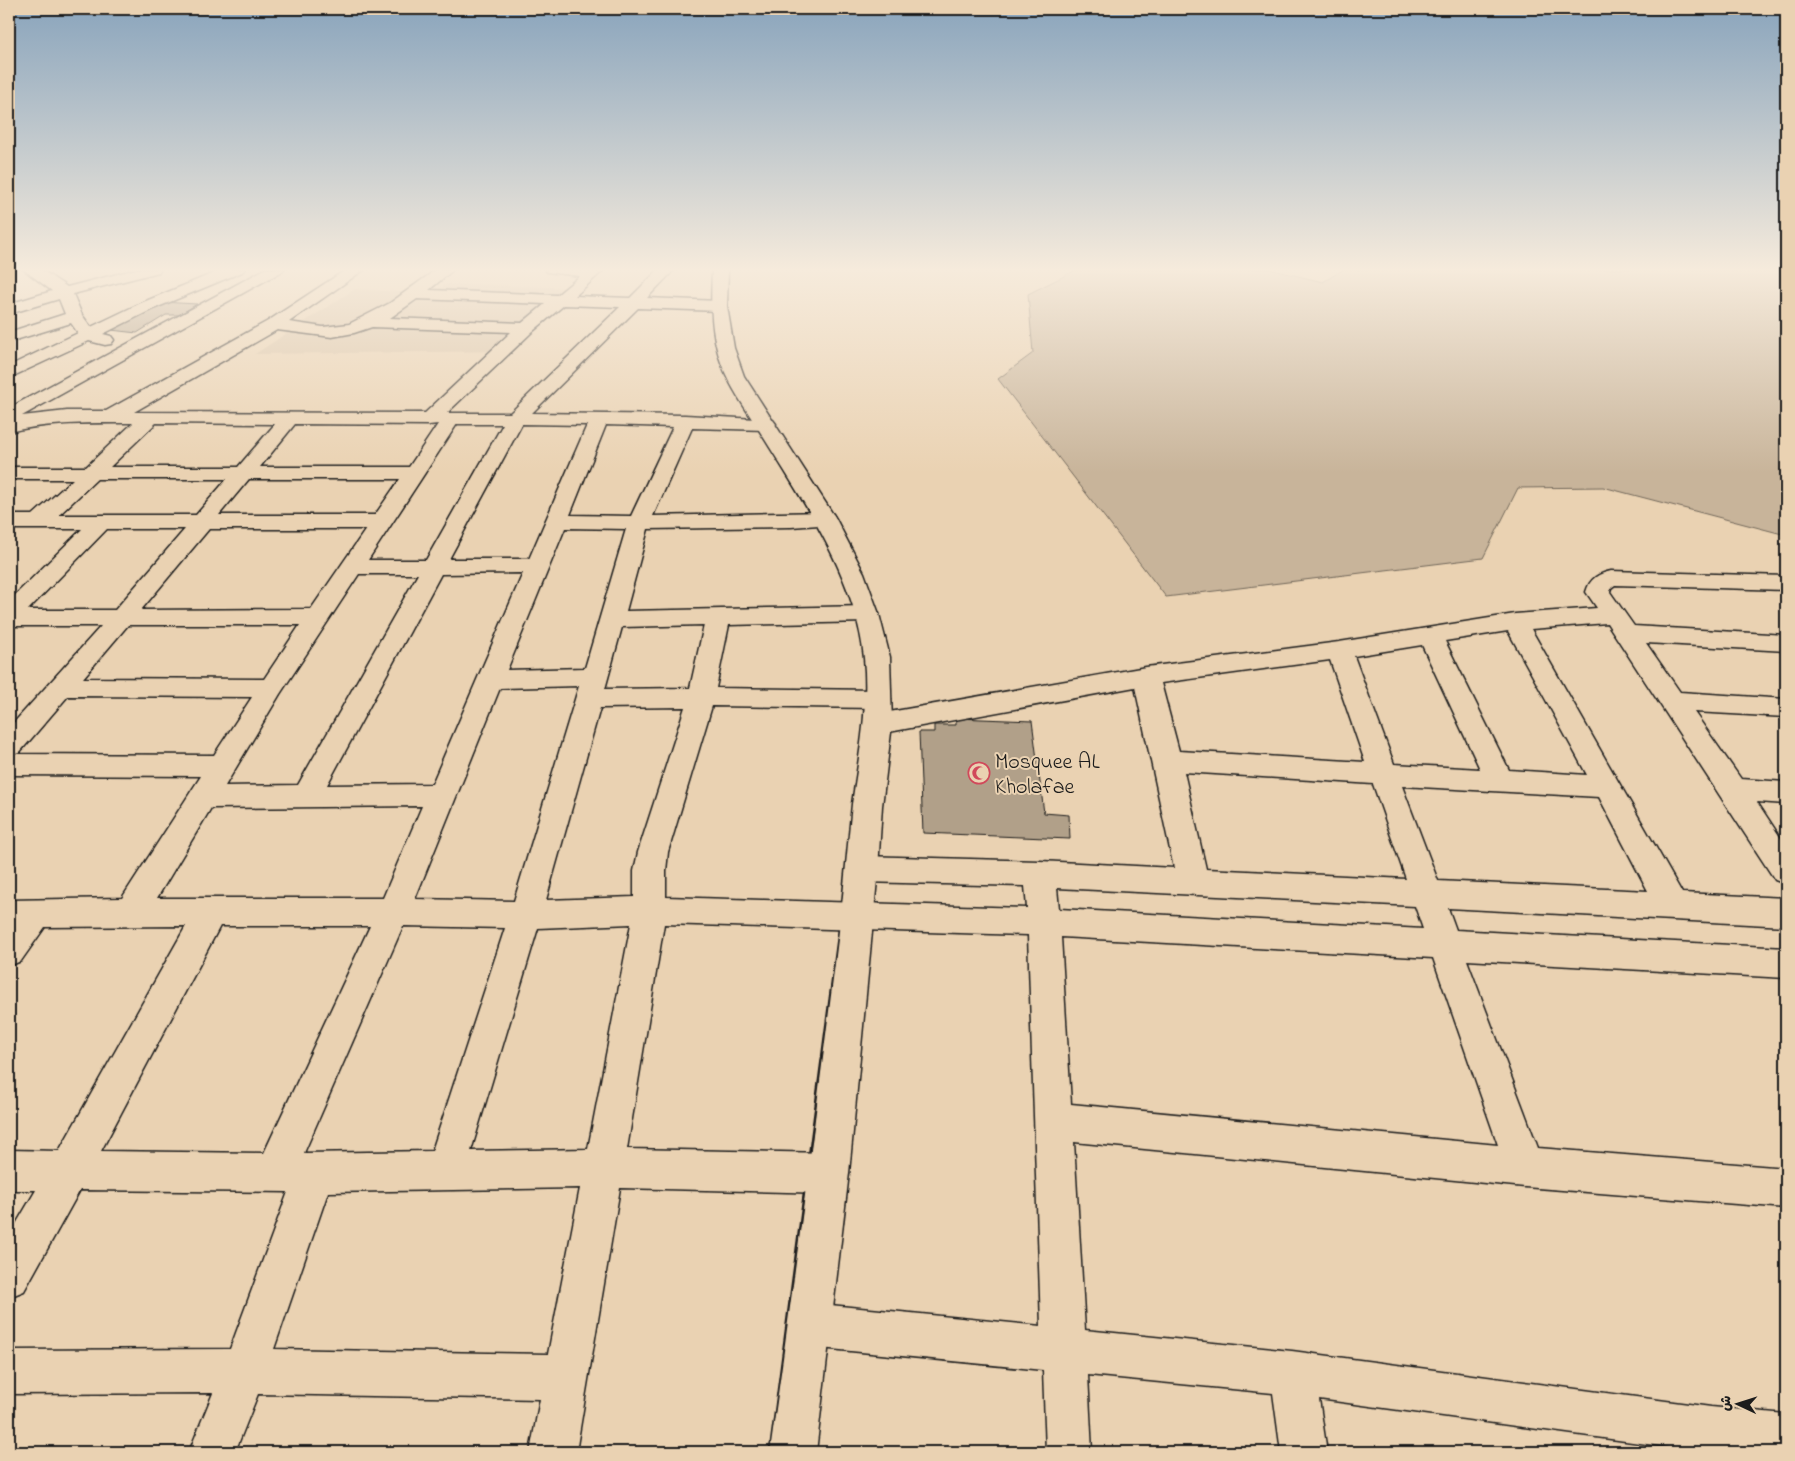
<svg xmlns="http://www.w3.org/2000/svg" width="1795" height="1461" font-family="'Indie Flower','Playpen Sans Arabic',sans-serif">
  <style>
    .built { fill: #d9c3a6 }
    .green { fill: #c8b49a; stroke: #72685b }
    .building { fill: #b1a089; stroke: #1c1c1c }
    .lines { fill: none; stroke-linecap: round; stroke-linejoin: round }
    .minor-casing { stroke: #1c1c1c; stroke-width: 3 }
    .major-casing { stroke: #1c1c1c; stroke-width: 3 }
    .minor { fill: #ead2b2; fill-rule: evenodd }
    .major { fill: #ead2b2; fill-rule: evenodd }
    .labels { text-anchor: middle; stroke-width: 4; stroke-linejoin: round; paint-order: stroke }
    .poi-label { font-size: 22px; fill: #1c1c1c; stroke: #ead2b2; text-anchor: start }
  </style>
  <rect width="100%" height="100%" fill="#ead2b2"/>
  <filter id="ink" filterUnits="userSpaceOnUse"><feTurbulence type="fractalNoise" baseFrequency=".02" numOctaves="2"/><feDisplacementMap in="SourceGraphic" scale="10" xChannelSelector="R" yChannelSelector="G"/><feConvolveMatrix kernelMatrix="1 2 1 2 8 2 1 2 1" color-interpolation-filters="sRGB"/></filter>
  <g filter="url(#ink)">
    <path class="built" d="M447 284 579 288 515 351 255 354 355 289 428 294Z"/>
    <path class="green" d="M1078 269H1269L1323 282 1344 269H1786V535L1603 487 1518 488 1483 558 1166 597 998 379 1033 353 1028 294Z"/>
    <g class="building">
      <path d="M161 302 197 304 179 315H166L137 333 111 330Z"/>
      <path d="M956 718 1032 721 1044 813 1069 815 1070 839 923 833 919 732H934V725H956Z"/>
    </g>
    <g class="lines">
      <g class="minor-casing">
        <g id="minor">
          <path d="M23 269H40L67 287 137 269H161L159 272 73 294 82 315 91 327 141 303 224 269H245L242 272 153 309 103 334 111 336 114 340 111 344 105 345 89 341 9 378V366L78 333 71 323 9 342V332L65 314 59 299 9 314V304L52 291Z"/>
          <path d="M265 269H284L281 272 22 416 67 411H106L268 321 347 269H365L289 322 323 327 349 324 390 303 437 269H454L429 290 557 295 580 276 547 272 545 269H605L575 296 630 298 659 269H675L647 298 719 301 725 303 727 306 725 309 719 311 638 308 532 413 685 415 773 420 776 424 773 428 766 430 692 428 653 516 825 512 833 514 836 519 833 524 791 527 648 529 626 611 867 606 876 608 879 614 876 620 867 622 729 625 716 688 878 690 887 692 891 699 887 706 878 708 712 706 668 852 666 871V897L1027 908 1025 886 862 882 851 878 846 869 851 860 862 856 1040 861 1174 868 1135 687 878 734 868 731 864 724 868 717 878 714 1146 667 1339 642 1515 614 1597 608 1586 592C1590 578 1598 574 1611 571L1786 576V590L1615 585 1611 588 1610 592 1634 626 1786 635V651L1646 643 1680 692 1786 699V717L1694 712 1741 779 1786 782V804L1757 802 1786 846V884L1775 880 1607 623 1531 629 1682 893 1786 898V926L1448 908 1456 930 1786 948V978L1467 960 1538 1148 1786 1168V1208L1525 1187 1074 1142 1085 1330 1292 1351 1711 1407 1786 1414V1452H1705L1319 1399 1327 1452H1281L1273 1393 1088 1375 1092 1452H1046L1043 1370 810 1347 795 1340 788 1325 795 1310 810 1303 1041 1326 1028 935 664 924 627 1149 829 1153 843 1159 849 1173 843 1187 829 1193 620 1188 576 1452H530L540 1399 258 1394 235 1452H189L213 1393 9 1394V1350L230 1349 288 1192 80 1190 24 1291 9 1297V1236L36 1190H9V1150L59 1151 186 926 45 927 21 961 9 966V900L122 898 201 776 9 775V728L101 626H9V601L82 529H9V515H33L73 479H9V467H86L133 423C91 423 50 422 9 432V408ZM417 299 545 304 522 323 390 318ZM564 305 620 307 510 413H447L532 332ZM372 327 511 332 425 413 134 412 277 330 332 337 354 333ZM156 423 275 424 238 467H110ZM295 424 429 425 438 424 409 467H260ZM457 424H503L426 560H368ZM522 424 587 425 529 559H449ZM606 425 673 427 631 516 570 515ZM97 479H227L196 515H59ZM249 479H400L375 515H219ZM565 528 626 529 585 668 507 670ZM107 529H185L115 610H28ZM209 529H366L311 609 141 610ZM523 573 432 784 327 785 441 574ZM359 574H418L298 785 225 786 280 694ZM128 625H300L264 679 83 678ZM704 625 690 688 605 689 622 627ZM1508 631 1587 775 1509 770 1445 641ZM1422 645 1480 769 1394 764 1354 656ZM1330 660 1365 762 1179 751 1161 683ZM579 686 514 901 415 899 500 688ZM68 696 252 697 214 755 15 754 19 753ZM685 707 638 852 634 871V897L546 900 600 708ZM1184 772 1373 784 1406 879 1206 869ZM1402 786 1599 797 1648 891 1438 881ZM422 806 383 898H157L211 808ZM1057 888 1415 906 1423 929 1059 909ZM631 924 588 1149 471 1151 538 928ZM220 926H370L264 1153 101 1151ZM403 926 505 928 432 1151 304 1153ZM1061 937 1433 958 1498 1145 1071 1104ZM580 1188 548 1354 274 1349 328 1192Z"/>
        </g>
      </g>
      <g class="major-casing">
        <path id="major" d="M712 269H728L727 306 734 348 744 376 836 519 864 573 879 614 890 657 892 724 882 806 878 869 849 1173 816 1452H770C795 1273 819 1094 841 915 845 878 848 841 852 804 859 756 869 707 864 658 856 576 801 498 759 430 743 404 724 379 717 349 710 323 711 295 712 269Z"/>
      </g>
      <use href="#minor" class="minor"/>
      <use href="#major" class="major"/>
    </g>
  </g>
  <linearGradient id="sky" x2="0" y2="1"><stop stop-color="#89a4bc"/><stop offset="0.57" stop-color="#f6ebdc"/><stop offset="1" stop-color="#f6ebdc" stop-opacity="0"/></linearGradient>
  <rect width="1795" height="473" fill="url(#sky)"/>
  <defs>
    <g id="mosque-ring" transform="scale(1.125)"><circle r="9.5" fill="#ead2b2" stroke="#d1495b" stroke-width="1.5"/><path d="M3.5-4.9A6 6 0 1 0 3.5 4.9A5 5 0 1 1 3.5-4.9Z" fill="#d1495b"/></g>
  </defs>
  <g fill-rule="evenodd">
    <use href="#mosque-ring" x="979" y="773"/>
  </g>
  <g class="labels">
    <g class="poi-label">
      <text x="995" y="768">Mosquee AL<tspan x="995" dy="25">Kholafae</tspan></text>
    </g>
  </g>
  <rect width="1795" height="1461" fill="none" stroke="#ead2b2" stroke-width="30"/>
  <rect x="15" y="15" width="1765" height="1431" fill="none" stroke="#1c1c1c" stroke-width="2" filter="url(#ink)"/>
  <g transform="translate(1738 1404) rotate(274)" stroke="#ead2b2" stroke-width="4" paint-order="stroke">
  <path d="M0-4L9 19L0 12L-9 19Z" fill="#1c1c1c"/>
  <text y="-8" font-size="14" font-weight="bold" text-anchor="middle" fill="#1c1c1c">ش</text>
  </g>
</svg>
